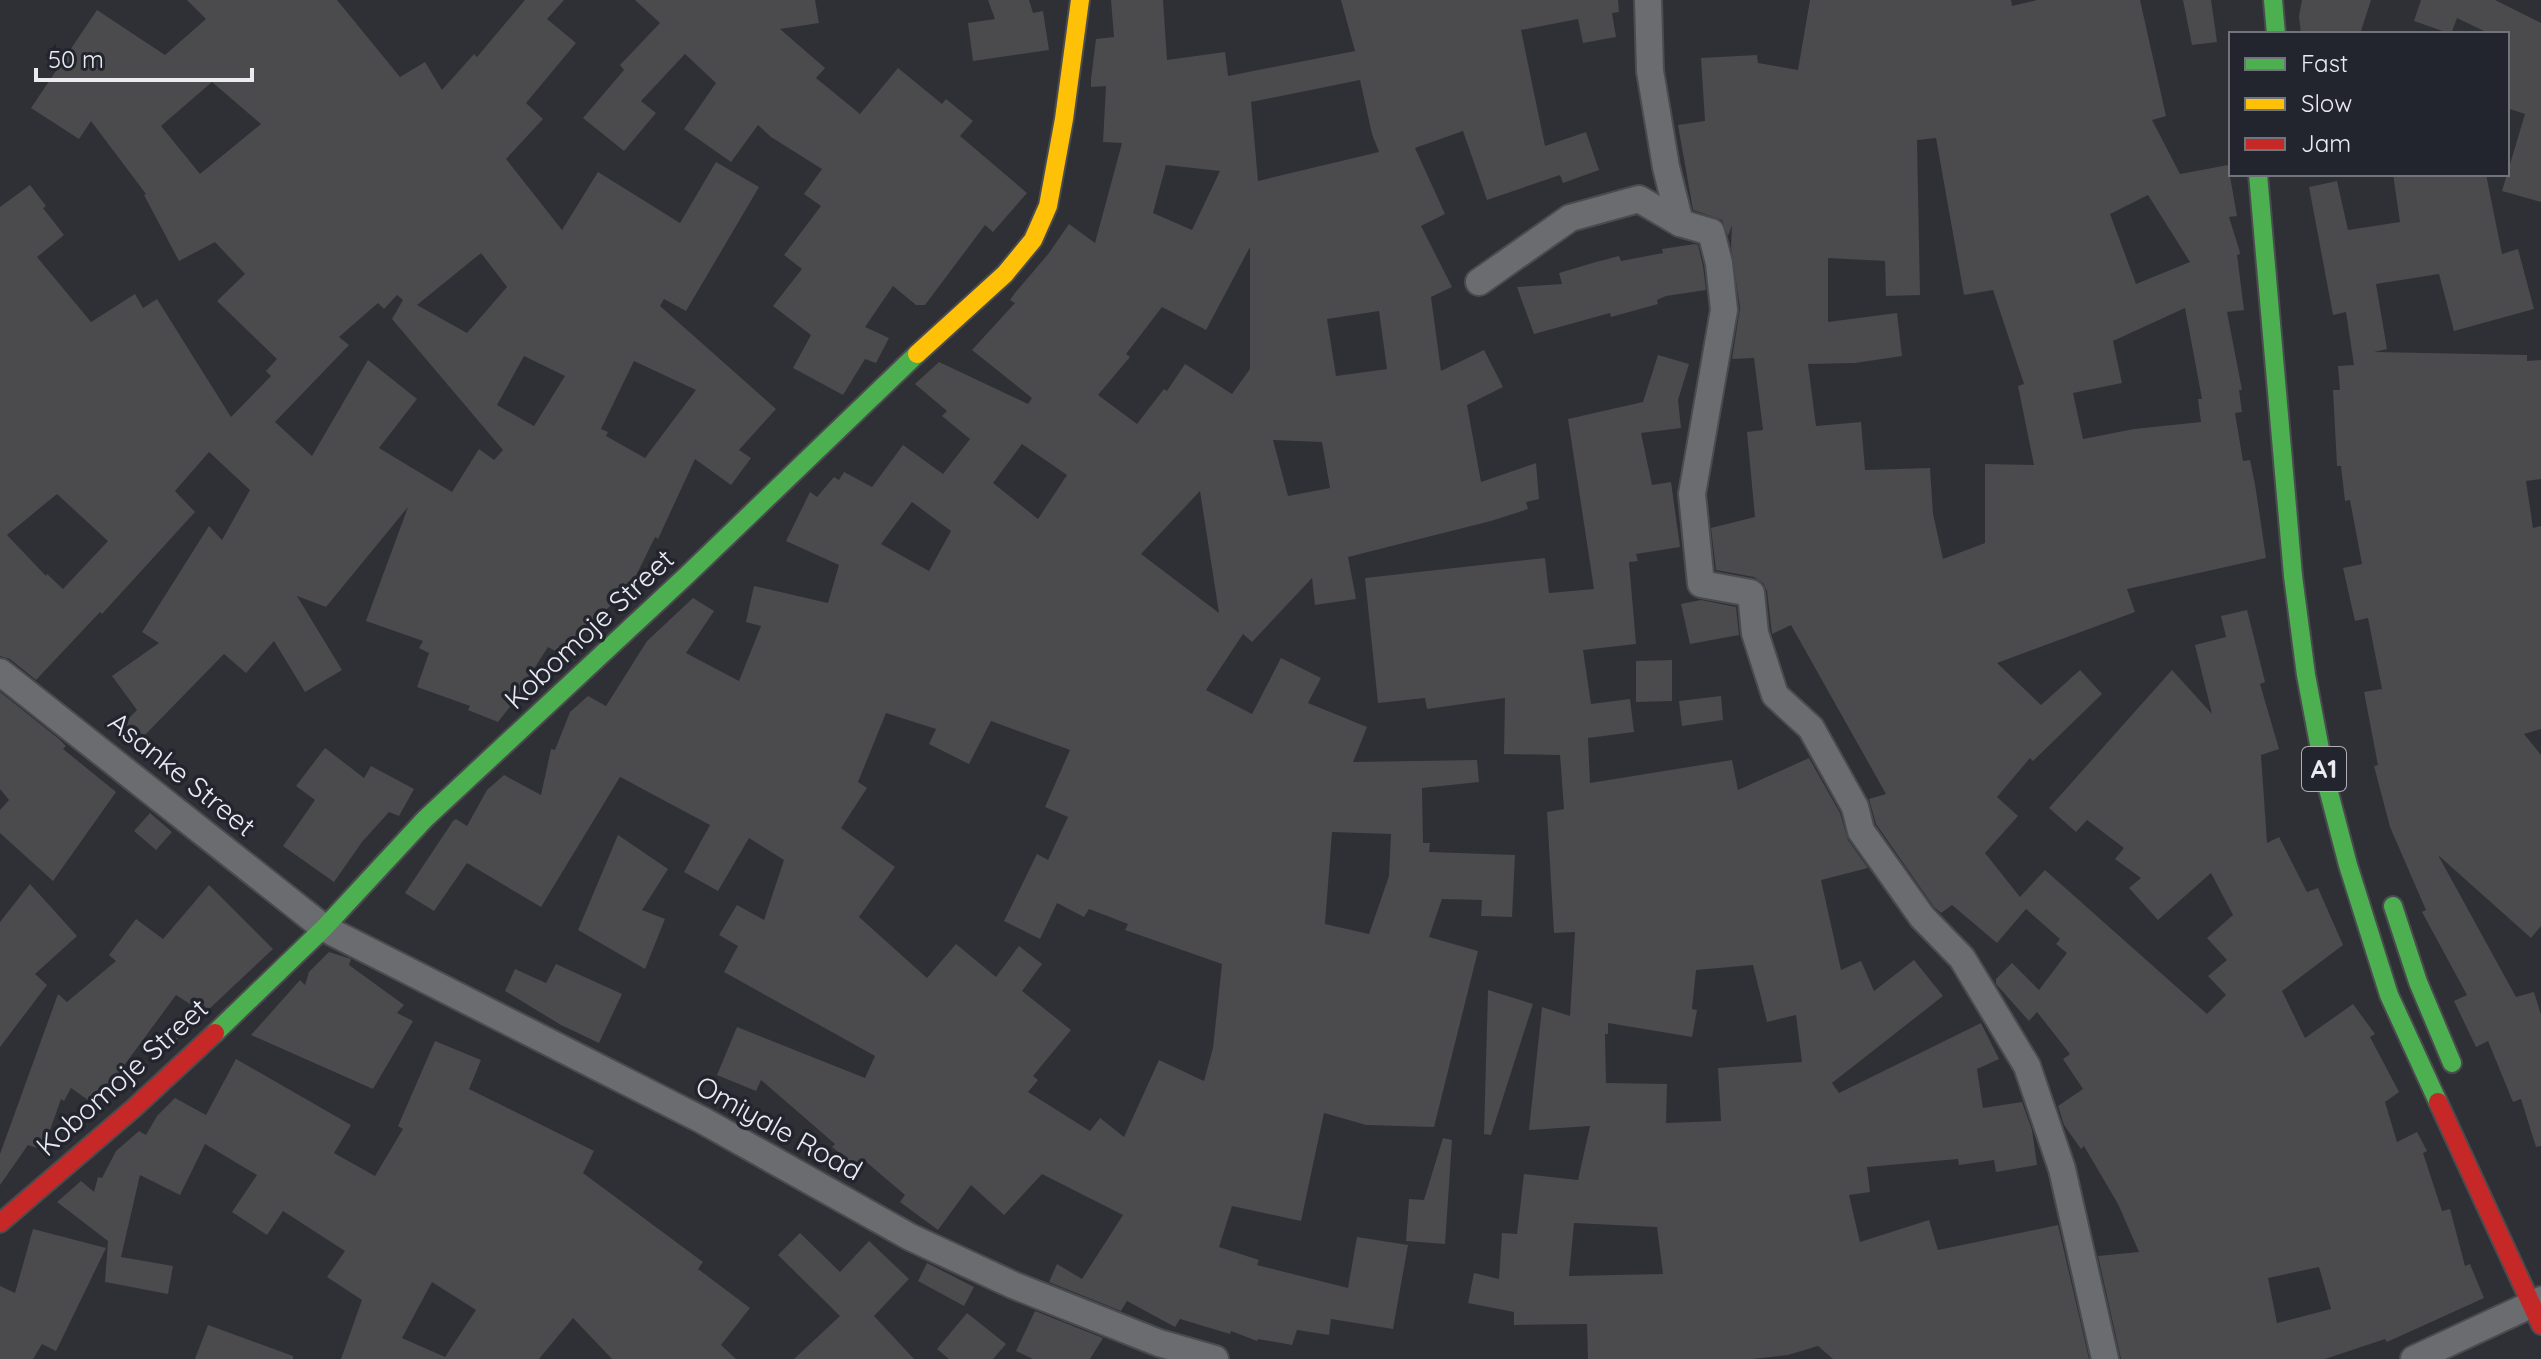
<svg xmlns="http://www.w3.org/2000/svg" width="2541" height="1359" font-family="Quicksand,sans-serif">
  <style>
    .building { fill: #4b4a4c; fill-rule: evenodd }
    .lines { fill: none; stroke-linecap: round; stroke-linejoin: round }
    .street-casing { stroke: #4a4b4f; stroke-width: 30 }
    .fast-casing { stroke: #4a4b4f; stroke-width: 22 }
    .slow-casing { stroke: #4a4b4f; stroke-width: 22 }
    .jam-casing { stroke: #4a4b4f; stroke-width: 22 }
    .street { stroke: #6b6c70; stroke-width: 26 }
    .fast { stroke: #4caf50; stroke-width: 18 }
    .slow { stroke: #ffc107; stroke-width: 18 }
    .jam { stroke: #c62828; stroke-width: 18 }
    .labels { text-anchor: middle; stroke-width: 7; stroke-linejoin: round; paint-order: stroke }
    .shield { fill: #23252e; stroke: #aeb0b6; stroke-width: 2 }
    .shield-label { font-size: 26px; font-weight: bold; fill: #e9ebf1 }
    .street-label { font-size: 28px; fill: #e9ebf1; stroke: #23252e }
  </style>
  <rect width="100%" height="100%" fill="#2f3035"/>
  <g class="building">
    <path d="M187 0H337L400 77 425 62 442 90 474 54 477 57 525 0H564L547 19 576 43 526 103 543 119 506 159 562 230 598 172 680 223 716 162 759 187 686 311 664 299 660 306 776 409 739 450 751 458 731 485 695 459 658 539 655 537 632 584 600 616 598 615 565 656 548 647 519 692 521 693 498 722 468 710 470 706 417 687 429 653 419 648 423 641 366 621 408 507 326 607 297 596 342 670 305 692 274 641 246 673 224 654 141 739 124 723 137 710 112 676 159 643 142 632 209 526 222 540 250 490 209 452 175 491 195 512 102 614 100 612 36 680 10 659 0 656V207L30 185 46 206 43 208 64 235 37 257 91 322 135 294 143 308 157 299 231 417 271 376 266 371 277 359 217 301 245 274 215 242 179 261 144 195 146 194 91 121 79 139 31 108 97 10 165 55 206 19ZM212 82 261 124 200 174 161 126ZM481 253 507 287 467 333 417 305ZM397 295 403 300 392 319 503 450 494 460 479 449 452 492 379 448 417 399 368 360 312 456 275 422 349 345 339 337 378 303 384 309ZM524 356 565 376 534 426 497 405ZM634 361 696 390 645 458 606 436 608 432 601 429ZM57 494 108 541 63 589 47 574 46 576 7 535Z"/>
    <path d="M635 0H815L819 23 780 29 825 68 816 78 860 114 898 68 942 104 946 99 973 121 960 136 1027 193 993 232 985 225 925 305H916L893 286 865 327 889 338 876 363 865 359 843 395 793 368 811 335 773 306 802 269 784 255 821 206 804 194 822 169 771 137 758 125 731 162 684 129 716 83 685 54 641 101 656 113 624 151 583 118 624 70 620 65 660 23Z"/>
    <path d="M988 0H1029L1033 13 1043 11 1049 50 973 61 968 23 995 19Z"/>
    <path d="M1111 0H1163L1167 60 1225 52 1228 76 1355 51 1341 0H1618L1619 12 1612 13 1616 37 1583 43 1578 19 1521 30 1545 146 1586 132 1599 170 1563 183 1560 175 1487 200 1463 131 1415 148 1445 214 1421 226 1452 287 1431 297 1441 371 1484 350 1503 387 1467 405 1481 482 1536 463 1539 499 1526 502 1528 509 1491 521 1348 557 1356 599 1315 605 1312 578 1252 642 1243 634 1206 690 1252 714 1281 658 1321 678 1308 703 1367 727 1353 762 1477 760 1479 782 1422 788 1423 843H1430L1429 852 1515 855 1512 917 1481 916 1482 900 1442 899 1429 937 1478 951 1434 1127 1366 1125 1324 1113 1301 1221 1232 1206 1219 1247 1259 1260 1257 1265 1348 1288 1357 1237 1408 1245 1393 1329 1331 1319 1329 1335 1297 1330 1292 1345 1258 1339 1257 1341 1231 1331 1230 1334 1180 1319 1175 1327 1127 1301 1121 1311 1049 1282 1057 1264 1082 1279 1123 1215 1042 1174 1004 1215 971 1185 938 1230 900 1202 905 1195 885 1178 864 1160 858 1168 832 1147 835 1144 761 1080 756 1091 717 1075 737 1027 865 1078 875 1056 724 972 738 946 719 935 737 905 764 920 784 860 749 838 718 891 684 872 710 825 624 779 620 777 541 907 467 863 434 911 405 893 453 821 456 819 467 826 487 790 504 775 541 795 551 749 555 750 570 712 588 696 606 706 647 641 693 598 714 611 686 653 739 681 761 626 746 622 754 586 828 603 839 565 786 541 810 492 817 497 834 477 839 480 844 472 872 487 903 445 943 474 970 439 942 416 947 411 915 384 939 362 1028 404 1032 398 972 350 1015 303 1010 300 1015 293 1049 253 1069 224 1095 243 1122 143 1103 142 1106 86 1091 87V79L1096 39 1114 37ZM1360 80 1372 134 1379 152 1258 181 1251 102ZM1166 165 1220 171 1192 230 1153 213ZM1250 247V369L1232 394 1185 364 1167 391 1164 389 1137 424 1098 395 1130 357 1126 354 1162 307 1206 330ZM1379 311 1387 369 1336 376 1327 319ZM1273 440 1322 442 1330 488 1288 496ZM1022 444 1067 475 1038 519 993 483ZM1200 491 1219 613 1141 554ZM912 502 951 531 929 571 881 544ZM886 713 936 729 929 744 969 764 991 721 1070 750 1045 807 1068 817 1048 860 1037 854 1004 921 1040 939 1057 903 1084 917 1089 909 1128 924 1125 930 1222 964 1213 1048 1204 1081 1159 1060 1124 1137 1100 1118 1090 1131 1028 1092 1038 1080 1033 1076 1071 1030 1022 991 1042 964 1019 946 996 977 956 944 927 978 859 917 895 867 841 828 867 788 858 782ZM1332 832 1391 834 1389 876 1369 934 1325 924Z"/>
    <path d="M1810 0H2011L2012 6 2037 0H2140L2166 116 2152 120 2180 174 2228 165 2237 216 2229 217 2239 249 2240 254 2237 255 2244 310 2227 312 2242 390H2239L2242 412 2235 413 2243 461 2250 460 2255 484 2266 558 2127 589 2135 612 1997 663 2041 705 2080 670 2102 694 2033 761 2030 758 1997 797 2018 816 1985 853 2020 897 2045 870 2207 1014 2226 995 2208 976 2227 960 2207 938 2233 915 2211 873 2158 920 2129 888 2141 878 2115 859 2124 848 2087 820 2076 832 2049 808 2172 670 2212 714 2195 645 2226 637 2221 616 2247 610 2265 682 2260 684 2279 749 2261 755 2267 843 2279 837 2307 892 2318 888 2343 945 2282 991 2305 1038 2353 1004 2375 1034 2370 1037 2399 1092 2385 1102 2397 1142 2417 1132 2427 1151 2423 1153 2442 1211 2450 1209 2465 1266 2470 1264 2484 1298 2387 1342 2385 1339 2325 1359H2121L2098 1256 2139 1252 2118 1204 2084 1146 2081 1149 2064 1125 2058 1106 2083 1089 2063 1059 2070 1054 2037 1012 2029 1021 1996 984V979L2012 963 2039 990 2067 953 2056 944 2060 939 2026 909 1997 943 1952 905 1941 913 1934 907 1876 824 1869 799 1886 794 1791 625 1772 634 1767 591 1763 583 1754 577 1716 570 1711 528 1755 517 1747 432 1763 430 1754 358 1732 359 1740 308 1731 247 1732 225 1728 236 1722 220 1693 210 1678 125 1705 121 1701 58 1757 55 1758 63 1798 70ZM1936 138 1964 295 1993 290 2024 384 2018 386 2034 465 1985 464V543L1943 559 1933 514 1930 468 1865 470 1861 422 1816 426 1808 364 1855 363 1902 356 1897 313 1828 322V258L1885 261 1886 296 1920 295 1917 140ZM2148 195 2190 262 2136 284 2110 214ZM2185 308 2202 399H2198L2201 422 2134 429 2083 439 2073 393 2122 383 2113 341ZM2319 1267 2331 1309 2277 1323 2268 1278Z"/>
    <path d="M2183 0H2211L2217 42 2192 45Z"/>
    <path d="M2302 0H2371L2360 34H2301L2299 16Z"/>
    <path d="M2421 0H2495L2541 23V202L2502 191 2525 114 2507 108V34H2490L2457 18 2451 34 2414 21Z"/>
    <path d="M2393 174H2486L2502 254 2518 249 2534 309 2454 331 2439 274 2376 284 2387 349 2374 352 2527 355V361L2541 360V479L2526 481 2533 528 2541 526V729L2524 734 2541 755V926L2531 938 2438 855 2516 997 2534 992 2541 1015V1146L2536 1147 2521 1099 2513 1102 2488 1041 2476 1047 2454 1001 2467 995 2422 912 2426 910 2390 827 2374 766 2378 765 2364 692 2382 689 2368 618 2355 621 2343 568 2362 564 2350 500 2345 501 2341 466H2337L2333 390H2340L2338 366 2354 365 2346 312 2333 315 2309 187 2337 181 2348 230 2400 222Z"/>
    <path d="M1695 244 1698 245 1703 266 1706 290 1666 296 1657 300 1658 304 1611 317 1610 313 1534 334 1517 287 1562 284 1559 273 1596 262 1619 256 1621 261 1663 253 1662 249Z"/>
    <path d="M1658 355 1689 364 1678 400 1681 428 1641 433 1652 485 1671 482 1680 547 1636 554 1638 561 1629 562 1636 644 1583 650 1591 704 1630 699 1634 732 1588 738 1590 783 1732 760 1738 790 1809 758 1840 813 1848 840 1868 868 1821 880 1841 970 1861 961 1874 991 1914 960 1943 996 1832 1083 1839 1093 1981 1023 1999 1059 1977 1069 1983 1108 2022 1102 2032 1130 2037 1165 1996 1172 1994 1160 1959 1165 1958 1159 1867 1167 1870 1192 1849 1195 1860 1242 1929 1220 1938 1250 2058 1225 2089 1359H1833L1818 1346 1788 1355 1752 1359H1588L1587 1324 1514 1325V1312L1468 1303 1474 1273 1499 1279 1502 1233 1517 1234 1524 1174 1578 1180 1590 1126 1529 1130 1542 1007 1570 1016 1575 932 1554 933 1547 812 1564 809 1560 755 1504 754 1505 698 1427 709 1425 698 1378 703 1365 578 1545 558 1549 593 1594 589 1568 419 1643 402ZM1753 965 1767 1022 1796 1015 1802 1062 1718 1068 1721 1121 1666 1123 1667 1084 1606 1083 1605 1034H1608V1023L1692 1037 1697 1010 1692 1009 1696 970ZM1574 1223 1657 1227 1663 1274 1569 1276Z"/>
    <path d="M1701 600 1736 607 1739 635 1690 644 1681 604Z"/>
    <path d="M1672 660V701L1636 702V661Z"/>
    <path d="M0 692 59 739 66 746 63 749 116 792 53 881 0 833V810L9 800 0 789Z"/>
    <path d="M1721 696 1723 720 1682 726 1679 701Z"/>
    <path d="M325 748 364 778 371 766 414 789 399 816 389 812 362 842 334 882 283 846 315 800 296 786Z"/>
    <path d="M150 813 172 832 156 850 134 831Z"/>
    <path d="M618 835 668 869 642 910 665 919 645 969 578 930Z"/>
    <path d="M30 884 77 936 35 974 47 985 0 1047V922Z"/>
    <path d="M209 885 273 949 173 1043 193 1006 176 995 95 1105 71 1088 64 1101 61 1099 43 1150 28 1145 0 1185V1154L58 994 67 1002 116 961 109 955 136 919 163 939Z"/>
    <path d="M329 952 351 959 349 965 404 1005 397 1013 413 1021 373 1089 251 1035 300 980 305 985 309 972Z"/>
    <path d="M556 964 622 994 599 1043 561 1025 505 991 515 969 546 983Z"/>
    <path d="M1488 990 1533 1004 1491 1135 1484 1134Z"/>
    <path d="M435 1041 481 1060 469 1089 594 1151 583 1173 703 1262 698 1269 750 1308 721 1345 736 1359H612L573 1318 539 1359H341L362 1300 327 1277 345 1251 283 1211 267 1235 232 1212 257 1175 205 1144 180 1195 140 1175 121 1257 173 1266 168 1294 105 1282 108 1241 57 1202 81 1181 94 1192 98 1177 102 1178 116 1151 139 1131 146 1135 157 1116 175 1098 206 1115 236 1059 351 1125 334 1153 375 1176 403 1129 398 1126ZM432 1282 476 1310 445 1357 402 1338Z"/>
    <path d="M1443 1138 1452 1140 1445 1244 1406 1241 1409 1199 1424 1200Z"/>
    <path d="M33 1229 106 1248 56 1351 42 1344 33 1359H0V1286L15 1293Z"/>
    <path d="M800 1233 840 1272 869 1241 909 1279 874 1316 914 1359H794L840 1316 778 1255Z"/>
    <path d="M927 1263 974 1287 964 1306 918 1281Z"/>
    <path d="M1035 1311 1103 1338 1090 1359H1033L1016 1351Z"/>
    <path d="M967 1313 1006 1344 993 1359H949L937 1349Z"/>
    <path d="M208 1325 293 1356V1359H195Z"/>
  </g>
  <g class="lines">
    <g class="street-casing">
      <g id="street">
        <path d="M1648 0 1650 71 1666 167 1680 223"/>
        <path d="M1479 282 1570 218 1639 199 1680 223 1711 232 1719 263 1724 310 1692 494 1701 584 1751 593 1755 633 1775 695 1811 728 1855 807 1861 831 1922 917 1962 958 2027 1066 2062 1169 2105 1359"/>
        <path d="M0 672 324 928 702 1120 910 1237 1013 1285 1159 1343 1215 1359"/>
        <path d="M2414 1359 2541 1300"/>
      </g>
    </g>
    <g class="fast-casing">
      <g id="fast">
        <path d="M2273 0 2276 34"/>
        <path d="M2258 174 2293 576 2306 675 2326 781 2348 865 2389 995 2438 1102"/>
        <path d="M2393 906 2418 982 2452 1063"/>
        <path d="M215 1033 324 928 425 819 686 576 917 354"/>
      </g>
    </g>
    <g class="slow-casing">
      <path id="slow" d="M917 354 1005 274 1033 240 1048 206 1064 119 1080 0"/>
    </g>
    <g class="jam-casing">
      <g id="jam">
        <path d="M2438 1102 2541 1325"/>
        <path d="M0 1223 134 1108 215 1033"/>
      </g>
    </g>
    <use href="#street" class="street"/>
    <use href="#fast" class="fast"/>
    <use href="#slow" class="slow"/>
    <use href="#jam" class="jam"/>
  </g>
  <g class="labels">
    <rect class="shield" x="2302" y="747" width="44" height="44" rx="6"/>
    <g class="shield-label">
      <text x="2324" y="778">A1</text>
    </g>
    <g class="street-label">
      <text transform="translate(589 629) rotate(-43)" y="10">Kobomoje Street</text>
      <text transform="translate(182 774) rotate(39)" y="10">Asanke Street</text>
      <text transform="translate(122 1077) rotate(-42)" y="10">Kobomoje Street</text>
      <text transform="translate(779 1128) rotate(29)" y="10">Omiyale Road</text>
    </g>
  </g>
  <rect x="2229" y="32" width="280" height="144" fill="#23252e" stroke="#72747c" stroke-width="2"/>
  <rect x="2245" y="58" width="40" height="12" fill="#4caf50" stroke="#72747c" stroke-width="2"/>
  <text x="2301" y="72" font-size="24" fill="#e9ebf1">Fast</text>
  <rect x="2245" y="98" width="40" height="12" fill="#ffc107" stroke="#72747c" stroke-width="2"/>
  <text x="2301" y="112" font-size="24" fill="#e9ebf1">Slow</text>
  <rect x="2245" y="138" width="40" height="12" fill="#c62828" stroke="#72747c" stroke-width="2"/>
  <text x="2301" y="152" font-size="24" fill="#e9ebf1">Jam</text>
  <path d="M36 68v12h216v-12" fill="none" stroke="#e9ebf1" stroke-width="4"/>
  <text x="48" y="68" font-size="24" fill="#e9ebf1" stroke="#23252e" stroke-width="6" paint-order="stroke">50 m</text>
</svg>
